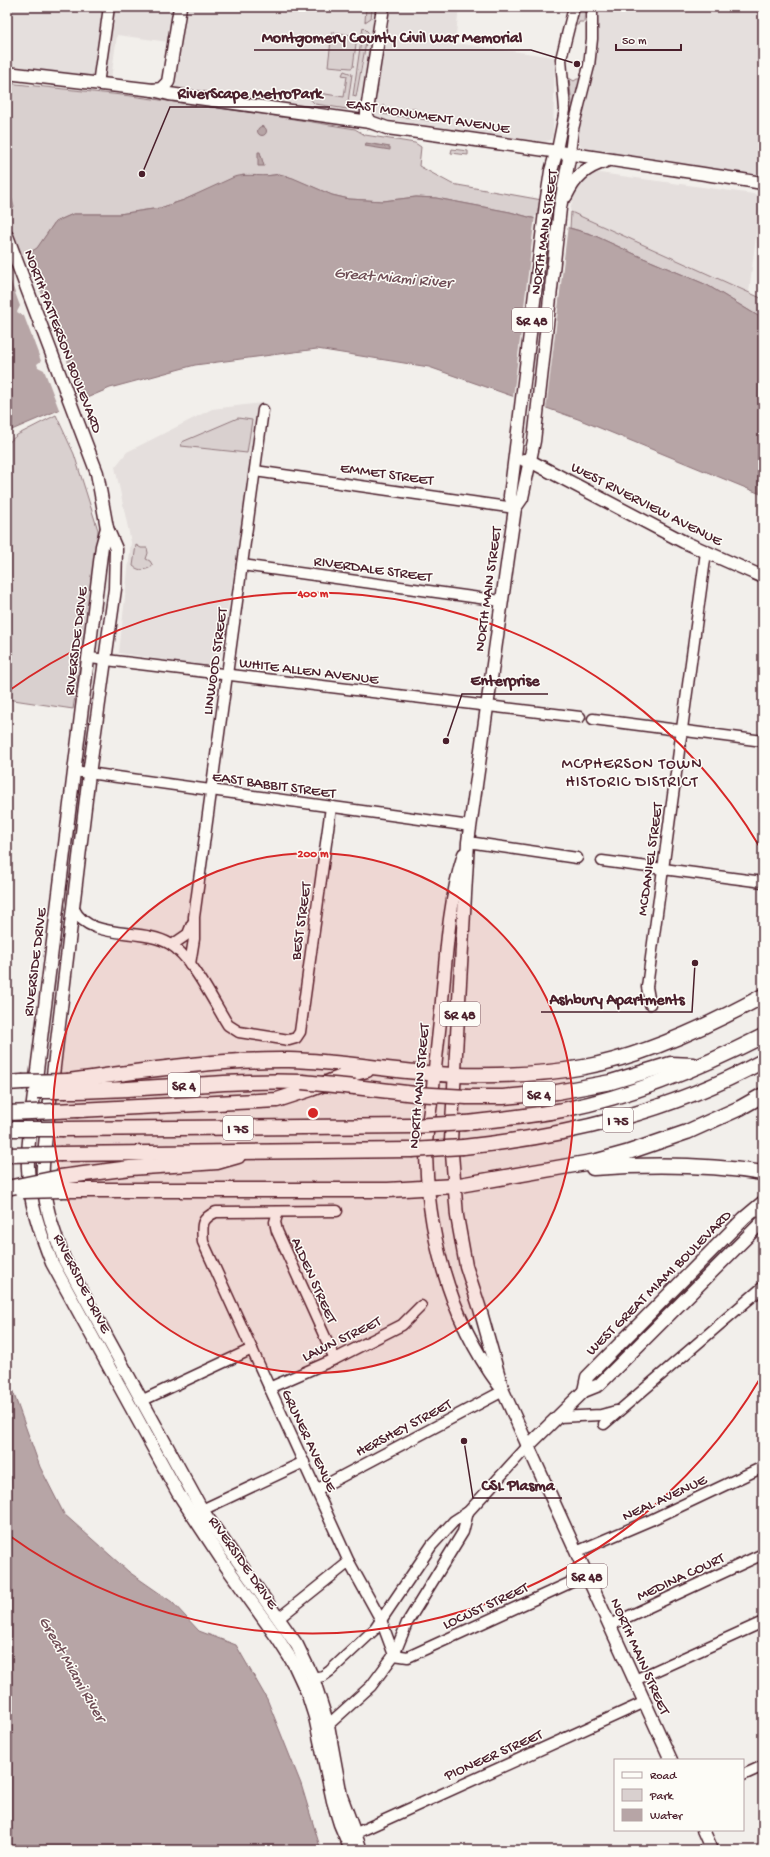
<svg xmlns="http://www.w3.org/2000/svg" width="770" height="1857" font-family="'Gochi Hand',sans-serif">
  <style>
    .built { fill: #e5dfdd }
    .green { fill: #d9d0cf; stroke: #92787d }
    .water { fill: #b7a5a6; stroke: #8b6f75 }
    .pier { fill: #f2efeb }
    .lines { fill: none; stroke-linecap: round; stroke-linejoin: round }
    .minor-casing { stroke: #4a1f2b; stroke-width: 13 }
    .major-casing { stroke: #4a1f2b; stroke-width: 15 }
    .highway-casing { stroke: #4a1f2b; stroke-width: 17 }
    .minor { stroke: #fdfcf7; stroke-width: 10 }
    .major { stroke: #fdfcf7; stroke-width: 12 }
    .highway { stroke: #fdfcf7; stroke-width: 14 }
    .highway-bridge-casing { stroke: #4a1f2b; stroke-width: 17; stroke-linecap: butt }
    .highway-bridge { stroke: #fdfcf7; stroke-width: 14 }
    .ring { fill: none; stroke: #d62828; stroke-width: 2 }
    .labels { text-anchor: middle; stroke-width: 3; stroke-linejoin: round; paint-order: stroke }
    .shield { fill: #fdfcf7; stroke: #806168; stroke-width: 1 }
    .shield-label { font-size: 14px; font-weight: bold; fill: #4a1f2b }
    .street-label { font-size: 15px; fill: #4a1f2b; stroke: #fdfcf7 }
    .water-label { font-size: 16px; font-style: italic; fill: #704e56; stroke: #fdfcf7 }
    .neighbourhood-label { font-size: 16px; letter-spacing: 1px; fill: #4a1f2b; stroke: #fdfcf7 }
    .centre { fill: #d62828; stroke: #fdfcf7; stroke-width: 2 }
    .ring-label { font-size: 12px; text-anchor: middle; font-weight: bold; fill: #d62828; stroke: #fdfcf7; stroke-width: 3; stroke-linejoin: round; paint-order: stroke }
    .leader { fill: none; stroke: #4a1f2b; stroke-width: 1.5 }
    .callout-dot { fill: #4a1f2b; stroke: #fdfcf7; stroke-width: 1.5 }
    .callout-label { font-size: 16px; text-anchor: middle; font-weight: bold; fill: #4a1f2b; stroke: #fdfcf7; stroke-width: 3; stroke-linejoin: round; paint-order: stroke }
  </style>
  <rect width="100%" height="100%" fill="#f2efeb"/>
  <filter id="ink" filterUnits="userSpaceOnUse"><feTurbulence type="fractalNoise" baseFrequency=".025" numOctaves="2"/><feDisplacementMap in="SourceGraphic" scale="8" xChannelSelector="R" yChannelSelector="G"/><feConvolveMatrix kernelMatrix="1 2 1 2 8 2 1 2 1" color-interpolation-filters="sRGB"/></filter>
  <g filter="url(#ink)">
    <g class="built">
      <path d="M7 7H174L169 42 117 35 111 79 7 65Z"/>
      <path d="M188 7H459L455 43 555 57 553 135 551 140 543 142 175 88Z"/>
      <path d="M596 7H763V135L757 175 591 152 582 147 578 142V132L592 82 595 60Z"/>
      <path d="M592 172 761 195 749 293 571 212 570 209 579 180Z"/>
      <path d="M262 403 218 668 119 653 131 542 115 467 127 452 212 409Z"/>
    </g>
    <g class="green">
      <path d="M366 7 370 8 372 10 371 18 365 22Z"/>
      <path d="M581 7H585L584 22H579L578 25H575Z"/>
      <path d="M363 27 368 32 356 97 353 96Z"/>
      <path d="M332 32 357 36 353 67 351 68 328 66Z"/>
      <path d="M344 71 352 74 347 109 315 104 311 100 313 92 344 97 347 76 342 75Z"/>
      <path d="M569 78 574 81 577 79H581L574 106 572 105Z"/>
      <path d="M7 83 131 96 263 114 355 129 365 135 415 143 421 147 419 166 452 184 542 200 540 220 510 212 436 198 416 197 383 201 349 199 332 195 287 176 279 174 260 177 243 175 184 200 160 208 119 214H73L55 222 37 249 7 266V210L14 207 7 183Z"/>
      <path d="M383 105 388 110 407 112 411 108H415L414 118 381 114Z"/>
      <path d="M421 113 435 115 434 121 420 119Z"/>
      <path d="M452 149 468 151V155L451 153Z"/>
      <path d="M571 212 763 299V319L707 285 641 257 591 234 570 228Z"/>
      <path d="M56 415 74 454 98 530 96 557 73 709 7 699V444L17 435Z"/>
      <path d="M238 418 252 420 247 453 181 446 182 442Z"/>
      <path d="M136 545 141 548H147L148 553 146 559 150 561 153 566C146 570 140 572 133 566Z"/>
    </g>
    <g class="water">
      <circle cx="262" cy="131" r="4.5"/>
      <path d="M366 143 390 147V150L365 146Z"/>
      <path d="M258 152H260L264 166H258Z"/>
      <path d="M279 174 293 178 332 195 349 199 383 201 416 197 436 198 510 212 591 234 641 257 707 285 763 319V495L578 419 429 367 317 349 195 365 110 388 7 432V266L37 248 55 222 73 214H119L160 208 184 200 234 177C249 173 264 178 279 174Z"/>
      <path d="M7 1375 40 1467 64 1514 129 1572 172 1602 199 1631 236 1645 267 1699 301 1784 321 1850H11L7 1834Z"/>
    </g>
    <g class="pier">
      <path d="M535 216 568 225 546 410 513 398Z"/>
      <path d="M26 252 43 298 49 301 47 307 64 352 70 354 67 361 83 402 60 412 44 370 38 367 37 364 41 361 24 316 17 312 20 306 7 271V264Z"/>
    </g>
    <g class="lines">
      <g class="minor-casing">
        <g id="minor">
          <path d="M98 84 109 7"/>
          <path d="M557 150 565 110 561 59 574 7"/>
          <path d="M570 153 573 129 589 66 592 39V7"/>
          <path d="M255 471 515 508"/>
          <path d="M242 565 501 601"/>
          <path d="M90 658 580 717"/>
          <path d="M593 719 763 741"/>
          <path d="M74 771 470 826"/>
          <path d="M468 842 577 858"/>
          <path d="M602 861 763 882"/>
          <path d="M74 909C89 941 142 927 170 944 192 957 214 1003 228 1025L239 1032 289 1040 296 1038 300 1032 331 807"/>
          <path d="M172 945 188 934 192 924"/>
          <path d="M190 964 194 939V917L263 410"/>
          <path d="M650 1004 647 987 706 552"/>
          <path d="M756 1208 763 1215"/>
          <path d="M337 1211 216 1212C200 1219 202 1226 203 1242L349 1562 381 1620 394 1655"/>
          <path d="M278 1212 275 1222 277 1231 335 1359"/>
          <path d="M269 1388 335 1359 402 1325 421 1306"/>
          <path d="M141 1401 252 1349"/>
          <path d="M558 1417 601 1415 616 1411"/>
          <path d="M604 1424 763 1287"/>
          <path d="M316 1490 503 1391"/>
          <path d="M202 1510 304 1462"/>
          <path d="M576 1552 651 1520 763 1467"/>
          <path d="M279 1618 349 1562"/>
          <path d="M610 1625 763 1554"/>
          <path d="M394 1655 408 1657 587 1575"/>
          <path d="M313 1678 323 1676 330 1671 375 1629 432 1545 454 1521 468 1512 527 1447"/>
          <path d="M635 1680 763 1622"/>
          <path d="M328 1725 371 1686 394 1655 407 1623 463 1532 468 1512"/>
          <path d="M743 1775 763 1766"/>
          <path d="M354 1834 645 1702"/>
          <path d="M702 1850 710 1846"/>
        </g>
      </g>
      <g class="major-casing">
        <g id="major">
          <path d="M7 73 153 90 169 94 370 122 387 128C513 144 638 164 763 183"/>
          <path d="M153 90 161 89 168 82 180 7"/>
          <path d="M370 122 367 116V110L383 7"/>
          <path d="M570 153 560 208 534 441 522 498 515 508 468 842 451 1141 457 1216 466 1266 480 1309 503 1391 671 1760"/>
          <path d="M566 196C575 177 586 167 606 161"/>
          <path d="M7 236 97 473 107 528 116 549 115 589 89 774 47 1125C46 1138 44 1152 43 1165 41 1197 53 1230 64 1259L202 1510 297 1645 313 1678 328 1725 341 1796 361 1850"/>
          <path d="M524 460 530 461 684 542 763 577"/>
          <path d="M515 508 510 496 546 204 551 171 557 150"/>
          <path d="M107 528 102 546 31 1119C30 1135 27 1152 28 1168 29 1202 40 1232 52 1263L178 1493 226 1566 278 1639 294 1664 307 1692 315 1717 333 1801 340 1824 351 1850"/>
          <path d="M464 854C448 904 446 959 441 1012 438 1040 435 1068 432 1096 430 1111 427 1128 426 1144 426 1228 448 1316 499 1385"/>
          <path d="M584 1391 587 1377 744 1218 763 1202"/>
          <path d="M527 1447 584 1391 599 1385 763 1221"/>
          <path d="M703 1830 712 1850"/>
        </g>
      </g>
      <g class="highway-casing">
        <g id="highway">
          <path d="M68 1081C142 1071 214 1059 289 1060 345 1061 400 1073 456 1075 499 1076 542 1075 584 1067 644 1056 710 1025 763 996"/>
          <path d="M7 1083 22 1082"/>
          <path d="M355 1087 415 1094"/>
          <path d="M66 1091C145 1091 223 1079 302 1082"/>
          <path d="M467 1097H503L557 1092 611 1082 671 1064 693 1065"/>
          <path d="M78 1110 277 1100 311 1089 347 1075 367 1070"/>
          <path d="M465 1123C499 1119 534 1116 567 1109 635 1095 702 1067 763 1036"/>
          <path d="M63 1129 413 1126"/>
          <path d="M463 1147C568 1136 670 1112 763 1061"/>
          <path d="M61 1154 411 1150"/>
          <path d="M593 1168C650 1164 707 1164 763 1173"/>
          <path d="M61 1177 130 1168 217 1162 238 1156"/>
          <path d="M62 1190H388L454 1186 597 1161 626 1153 687 1132 740 1108 763 1095"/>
        </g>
      </g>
      <use href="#minor" class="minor"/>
      <use href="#major" class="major"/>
      <use href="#highway" class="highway"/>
      <g class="highway-bridge-casing">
        <g id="highway-bridge">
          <path d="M22 1082 68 1081"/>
          <path d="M302 1082 355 1087"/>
          <path d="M37 1091H66"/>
          <path d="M415 1094 467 1097"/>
          <path d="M7 1113 78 1110"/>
          <path d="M413 1126 465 1123"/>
          <path d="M7 1129H63"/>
          <path d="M411 1150 463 1147"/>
          <path d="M7 1155 61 1154"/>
          <path d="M7 1188 61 1177"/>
          <path d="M23 1191 62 1190"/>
        </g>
      </g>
      <use href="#highway-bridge" class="highway-bridge"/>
    </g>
  </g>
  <circle cx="313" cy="1113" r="260" fill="#d62828" fill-opacity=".12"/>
  <g class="ring">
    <circle cx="313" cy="1113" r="260"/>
    <path d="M761 1377A520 520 0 0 1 7 1534M7 692A520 520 0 0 1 761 849"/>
  </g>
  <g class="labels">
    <g class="shield">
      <rect x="512" y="308" width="40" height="24" rx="3"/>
      <rect x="440" y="1002" width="40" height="24" rx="3"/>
      <rect x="168" y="1073" width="32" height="24" rx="3"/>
      <rect x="523" y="1082" width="32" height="24" rx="3"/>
      <rect x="603" y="1108" width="30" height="24" rx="3"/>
      <rect x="223" y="1116" width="30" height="24" rx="3"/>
      <rect x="567" y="1564" width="40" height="24" rx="3"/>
    </g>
    <g class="shield-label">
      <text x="532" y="325">SR 48</text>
      <text x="460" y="1019">SR 48</text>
      <text x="184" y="1090">SR 4</text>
      <text x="539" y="1099">SR 4</text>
      <text x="618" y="1125">I 75</text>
      <text x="238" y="1133">I 75</text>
      <text x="587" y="1581">SR 48</text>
    </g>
    <g class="street-label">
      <text transform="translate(428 115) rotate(9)" y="5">EAST MONUMENT AVENUE</text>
      <text transform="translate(543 232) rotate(-82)" y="5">NORTH MAIN STREET</text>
      <text transform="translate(64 341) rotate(69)" y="5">NORTH PATTERSON BOULEVARD</text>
      <text transform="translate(387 473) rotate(8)" y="5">EMMET STREET</text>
      <text transform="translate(647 503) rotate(27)" y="5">WEST RIVERVIEW AVENUE</text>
      <text transform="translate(373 568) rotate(8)" y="5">RIVERDALE STREET</text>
      <text transform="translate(487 589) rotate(-82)" y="5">NORTH MAIN STREET</text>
      <text transform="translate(75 641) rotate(-83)" y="5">RIVERSIDE DRIVE</text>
      <text transform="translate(214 661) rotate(-82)" y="5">LINWOOD STREET</text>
      <text transform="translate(309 670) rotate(7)" y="5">WHITE ALLEN AVENUE</text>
      <text transform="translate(274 784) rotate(8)" y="5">EAST BABBIT STREET</text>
      <text transform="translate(649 859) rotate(-82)" y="5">MCDANIEL STREET</text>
      <text transform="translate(300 921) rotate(-82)" y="5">BEST STREET</text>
      <text transform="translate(34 962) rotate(-83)" y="5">RIVERSIDE DRIVE</text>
      <text transform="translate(418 1086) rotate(-85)" y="5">NORTH MAIN STREET</text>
      <text transform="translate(315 1280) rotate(66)" y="5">ALDEN STREET</text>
      <text transform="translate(658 1282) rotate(-45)" y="5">WEST GREAT MIAMI BOULEVARD</text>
      <text transform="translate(83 1283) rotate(63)" y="5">RIVERSIDE DRIVE</text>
      <text transform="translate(341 1338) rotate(-26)" y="5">LAWN STREET</text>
      <text transform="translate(403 1427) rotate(-28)" y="5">HERSHEY STREET</text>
      <text transform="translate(310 1440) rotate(65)" y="5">GRUNER AVENUE</text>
      <text transform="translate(664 1497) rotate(-25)" y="5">NEAL AVENUE</text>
      <text transform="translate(244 1562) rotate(55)" y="5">RIVERSIDE DRIVE</text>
      <text transform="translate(680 1576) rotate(-25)" y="5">MEDINA COURT</text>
      <text transform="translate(485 1605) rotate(-25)" y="5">LOCUST STREET</text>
      <text transform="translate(641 1656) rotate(66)" y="5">NORTH MAIN STREET</text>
      <text transform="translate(493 1754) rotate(-24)" y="5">PIONEER STREET</text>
    </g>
    <g class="water-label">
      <text transform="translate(393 276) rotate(5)" y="6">Great Miami River</text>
      <text transform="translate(74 1668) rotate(60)" y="6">Great Miami River</text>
    </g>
    <g class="neighbourhood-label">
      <text x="632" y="768">MCPHERSON TOWN<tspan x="632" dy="18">HISTORIC DISTRICT</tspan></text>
    </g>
  </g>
  <circle cx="313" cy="1113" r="6" class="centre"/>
  <g class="ring-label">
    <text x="313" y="597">400 m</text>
    <text x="313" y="857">200 m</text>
  </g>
  <path class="leader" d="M577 64L531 50H254M142 174L170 107H330M446 741L462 694H548M695 963L692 1012H541M464 1441L473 1498H562"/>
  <g class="callout-dot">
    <circle cx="577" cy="64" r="4"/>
    <circle cx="142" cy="174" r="4"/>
    <circle cx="446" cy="741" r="4"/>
    <circle cx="695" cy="963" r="4"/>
    <circle cx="464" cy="1441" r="4"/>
  </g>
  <g class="callout-label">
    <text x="392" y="42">Montgomery County Civil War Memorial</text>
    <text x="250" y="98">RiverScape MetroPark</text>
    <text x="505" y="685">Enterprise</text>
    <text x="617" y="1004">Ashbury Apartments</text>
    <text x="518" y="1490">CSL Plasma</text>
  </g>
  <rect width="770" height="1857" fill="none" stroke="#fdfcf7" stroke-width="24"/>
  <rect x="12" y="12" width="746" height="1833" fill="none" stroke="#4a1f2b" stroke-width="1.5" filter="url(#ink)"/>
  <rect x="614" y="1759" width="130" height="72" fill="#fdfcf7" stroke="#b5a4a5"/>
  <rect x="622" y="1772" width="20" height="6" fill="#fdfcf7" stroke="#b5a4a5"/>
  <text x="650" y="1779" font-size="12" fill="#4a1f2b">Road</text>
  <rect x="622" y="1789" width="20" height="12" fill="#d9d0cf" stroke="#b5a4a5"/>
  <text x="650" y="1799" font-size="12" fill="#4a1f2b">Park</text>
  <rect x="622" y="1809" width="20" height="12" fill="#b7a5a6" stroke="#b5a4a5"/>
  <text x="650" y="1819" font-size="12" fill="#4a1f2b">Water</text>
  <path d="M616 44v6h65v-6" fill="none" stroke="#4a1f2b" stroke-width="2"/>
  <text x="622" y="44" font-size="12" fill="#4a1f2b" stroke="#fdfcf7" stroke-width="3" paint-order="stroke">50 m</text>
</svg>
